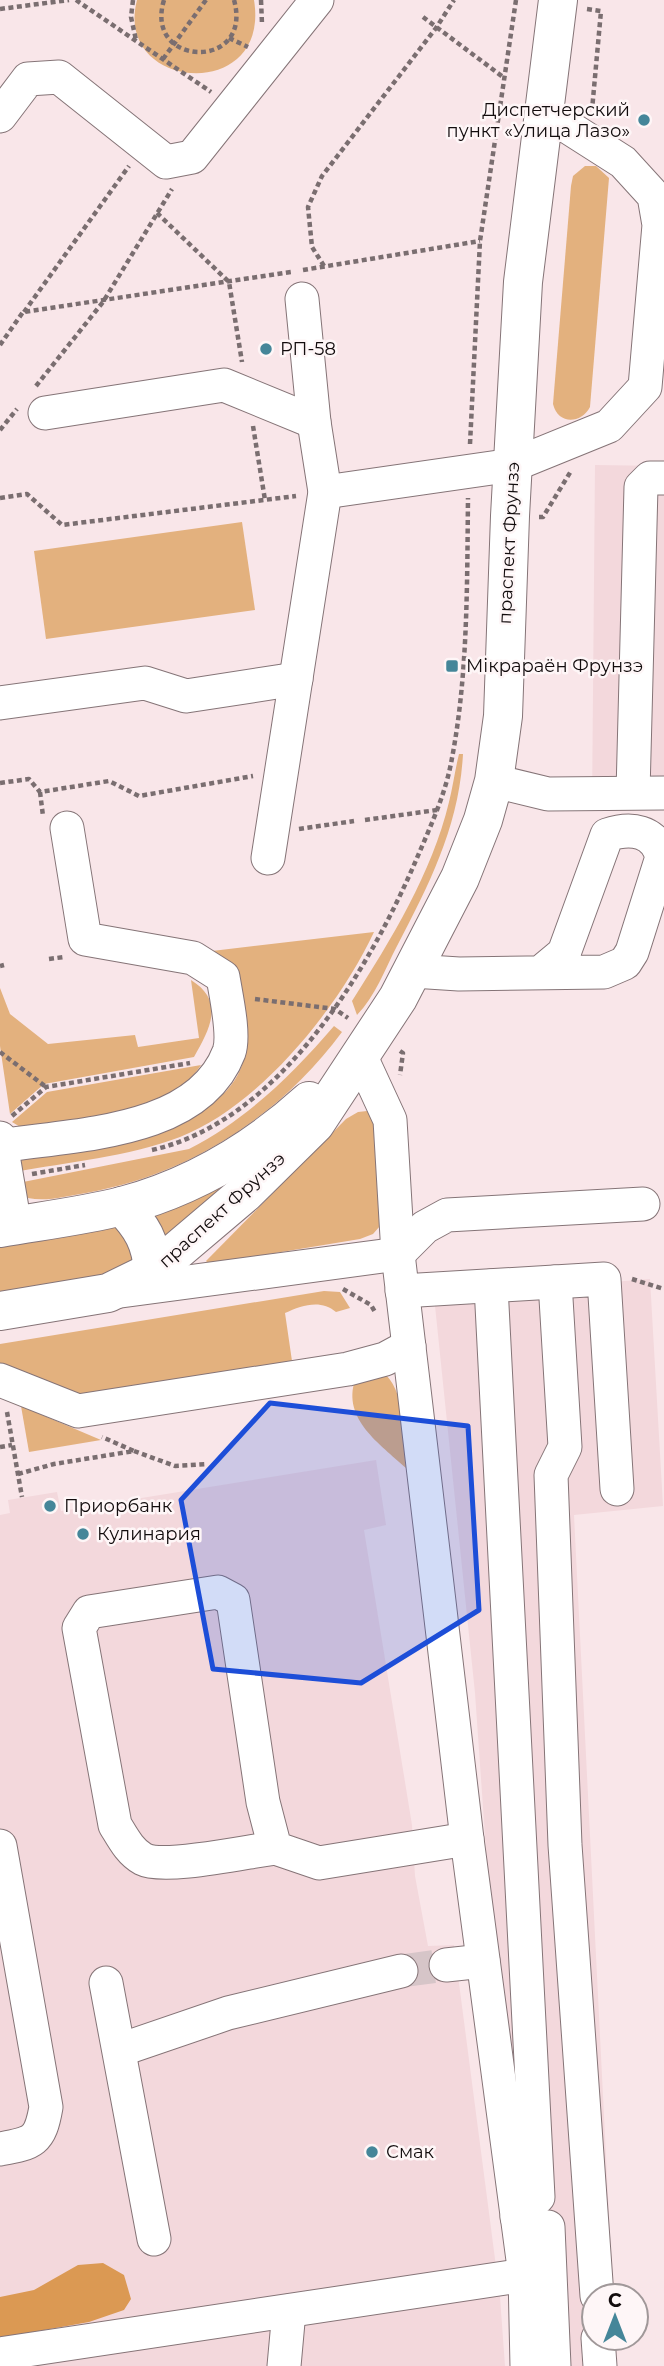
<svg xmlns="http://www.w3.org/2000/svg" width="664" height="2366" font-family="Montserrat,sans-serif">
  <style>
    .built { fill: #f3d8dc }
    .green { fill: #e3b17e }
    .forest { fill: #db9953 }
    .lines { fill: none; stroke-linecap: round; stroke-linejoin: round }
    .minor-tunnel { stroke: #d6c5c8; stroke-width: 33; stroke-dasharray: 33 17; stroke-linecap: butt }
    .minor-casing { stroke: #857477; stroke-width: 35 }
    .major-casing { stroke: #857477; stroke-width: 40 }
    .path { stroke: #7a6e70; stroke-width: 4.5; stroke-dasharray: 5 3.5; stroke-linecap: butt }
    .minor { stroke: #fff; stroke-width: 33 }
    .major { stroke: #fff; stroke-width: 38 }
    .marked { fill: #1d4ed8; fill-opacity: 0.2; stroke: #1d4ed8; stroke-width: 5; stroke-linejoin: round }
    .poi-dot { fill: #458699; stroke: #fef6f7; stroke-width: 2.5 }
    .labels { text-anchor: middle; stroke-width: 5; stroke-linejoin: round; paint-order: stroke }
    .poi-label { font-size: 18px; fill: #120c0d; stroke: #fef6f7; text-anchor: start }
    .street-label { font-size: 18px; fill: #120c0d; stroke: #fef6f7 }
  </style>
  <rect width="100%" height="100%" fill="#f9e6e9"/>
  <g class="built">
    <path d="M595 465 664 466V809L592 808Z"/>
    <path d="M650 1279 663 1506 574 1515 613 2296H594V2338H615L616 2366H542L490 1907 475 1693 434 1296Z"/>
    <path d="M376 1460 386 1525 364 1530 412 1825 415 1876 428 1946 454 1945 500 2297 505 2366H0V1515L10 1513 8 1500 57 1492 61 1511Z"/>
  </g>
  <g class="green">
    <path d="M137 0H254C271 104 113 91 137 0Z"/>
    <path d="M585 166H596L609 178 590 407C581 424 558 425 553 404L571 186 573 176Z"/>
    <path d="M242 522 255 610 46 639 34 551Z"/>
    <path d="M459 754H463C459 826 430 883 397 946 385 969 375 997 357 1015L352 1001C391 940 432 873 449 802 453 786 455 770 459 754Z"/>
    <path d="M374 932C339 1007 260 1106 180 1137 128 1157 68 1162 14 1172L19 1162 32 1152C94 1140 222 1134 243 1062 252 1031 243 996 235 967L212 951Z"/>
    <path d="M191 980C226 1002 209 1030 194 1057L44 1084 10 1114 0 1046V988L10 1014 48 1044 135 1035 138 1047 199 1038Z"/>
    <path d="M334 1026 342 1032C280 1116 189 1175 86 1193 66 1196 47 1202 28 1198L18 1183 189 1149C247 1119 292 1075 334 1026Z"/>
    <path d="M201 1065C167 1116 96 1117 40 1128H22L12 1122 47 1092Z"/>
    <path d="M367 1111 376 1115 380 1226 373 1234 360 1239 209 1264 206 1261 346 1119 358 1112Z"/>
    <path d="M224 1181 228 1185 162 1245 146 1214Z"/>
    <path d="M107 1225 119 1227 136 1257 131 1268 0 1298V1243Z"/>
    <path d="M324 1291 340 1292 350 1308 336 1312C321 1299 302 1305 285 1313L292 1361 73 1395 0 1371V1344Z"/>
    <path d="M386 1375C407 1397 403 1439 406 1468 380 1444 342 1419 355 1380Z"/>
    <path d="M21 1406 101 1440 29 1452Z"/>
  </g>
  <path class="forest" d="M103 2263 124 2275 131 2299 124 2310 89 2322 0 2338V2297L34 2290 78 2265Z"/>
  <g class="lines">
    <path class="minor-tunnel" d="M401 1971 446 1965"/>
    <g class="minor-casing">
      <g id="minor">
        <path d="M0 116 28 79 59 77 166 162 192 157 317 0"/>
        <path d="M45 413 224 385 314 422"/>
        <path d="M325 492 513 465 609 426 645 387 659 225 654 196 623 162 543 111"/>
        <path d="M0 703 145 683 186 696 296 679"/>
        <path d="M494 781 548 794 664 793"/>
        <path d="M633 792 641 487 650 478H664"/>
        <path d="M268 858 325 492 314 422 302 299"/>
        <path d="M413 971 459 974 604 972 625 963 632 952 662 857C655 830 631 827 607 835L564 953 540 973"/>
        <path d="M360 1055 390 1120 398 1254 467 1839 525 2275 527 2366"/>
        <path d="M0 1138 15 1226"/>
        <path d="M1 1146C75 1134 198 1134 229 1052 235 1035 226 996 223 977L193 958 85 939 67 828"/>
        <path d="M555 1282 565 1447 551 1475 565 1845 597 2296"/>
        <path d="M491 1286 538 2197 517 2217"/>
        <path d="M121 1291 398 1254 425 1227 447 1215 643 1204"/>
        <path d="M402 1291 604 1279 617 1489"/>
        <path d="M0 1380 78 1411 348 1369 385 1359 409 1346"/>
        <path d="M0 1846 46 2107C40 2142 33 2143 0 2149"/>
        <path d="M275 1848C249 1851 164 1870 143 1859 130 1852 123 1838 115 1825L79 1628 89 1612 218 1592 233 1600 263 1802 275 1848 319 1863 467 1839"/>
        <path d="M446 1965 483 1961"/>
        <path d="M106 1983 154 2239"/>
        <path d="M120 2050 228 2013 401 1971"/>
        <path d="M548 2227 554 2366"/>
        <path d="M598 2338 600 2366"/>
        <path d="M0 2354 525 2275"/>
        <path d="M284 2366 289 2311"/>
      </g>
    </g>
    <g class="major-casing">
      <g id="major">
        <path d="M122 1206C142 1227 151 1242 153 1271"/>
        <path d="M0 1228C40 1221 83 1216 122 1206 193 1187 255 1150 309 1101"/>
        <path d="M0 1311 108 1293 153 1271 245 1193 315 1124 398 998 460 878 483 820 494 781 503 716 510 516 523 282 558 0"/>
      </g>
    </g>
    <g class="path">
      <path d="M76 0 211 92"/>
      <path d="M133 0 131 17 136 40"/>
      <path d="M164 0C143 68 254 71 234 0"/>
      <path d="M261 0 262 24"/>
      <path d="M0 9 69 0"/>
      <path d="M587 9 601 11 592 110"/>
      <path d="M423 17 503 77"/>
      <path d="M229 38 248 47"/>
      <path d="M163 59 206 0"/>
      <path d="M157 213 229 282 242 362"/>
      <path d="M324 266 312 247 308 207 322 176 436 28 454 0"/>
      <path d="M303 270 480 241"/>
      <path d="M24 312 129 166"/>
      <path d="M0 345 23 312 291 272"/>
      <path d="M36 386 103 302 172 189"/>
      <path d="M253 426 265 500"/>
      <path d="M0 430 17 409"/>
      <path d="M470 444 480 241 516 0"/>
      <path d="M0 498 27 494 62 525 296 496"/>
      <path d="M539 517H543L571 471"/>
      <path d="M0 783 29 779 40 792 109 781 139 796 253 776"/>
      <path d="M40 792 43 816"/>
      <path d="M365 820 437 810"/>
      <path d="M299 829 354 821"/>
      <path d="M49 959 64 957"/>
      <path d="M0 966 4 965"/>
      <path d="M255 999 335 1009 348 1018"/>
      <path d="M400 1051 403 1053 400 1075"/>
      <path d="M0 1052 46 1087"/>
      <path d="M12 1116 46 1087 190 1063"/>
      <path d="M152 1150C280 1121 369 970 417 858 431 825 446 793 452 758 468 674 467 584 468 498"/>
      <path d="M32 1174 85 1165"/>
      <path d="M632 1279 664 1289"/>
      <path d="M343 1289 371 1305 375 1312"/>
      <path d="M7 1412 22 1497"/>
      <path d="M0 1447 12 1445"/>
      <path d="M134 1451 175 1466 207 1464"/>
      <path d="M18 1474 54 1464 134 1451 102 1437"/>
    </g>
    <use href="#minor" class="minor"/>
    <use href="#major" class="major"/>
  </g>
  <path class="marked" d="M270 1403 468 1426 479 1610 361 1683 213 1669 181 1500Z"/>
  <g class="poi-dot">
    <circle cx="644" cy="120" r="7"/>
    <circle cx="266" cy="349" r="7"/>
    <rect x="445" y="659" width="14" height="14" rx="3.5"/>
    <circle cx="50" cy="1506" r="7"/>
    <circle cx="83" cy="1534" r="7"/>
    <circle cx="372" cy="2152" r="7"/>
  </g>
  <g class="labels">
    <g class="poi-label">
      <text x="630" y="116" text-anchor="end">Диспетчерский<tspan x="630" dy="21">пункт «Улица Лазо»</tspan></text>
      <text x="280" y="355">РП-58</text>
      <text x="466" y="672">Мікрараён Фрунзэ</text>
      <text x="64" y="1512">Приорбанк</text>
      <text x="97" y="1540">Кулинария</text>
      <text x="386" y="2158">Смак</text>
    </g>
    <g class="street-label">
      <text transform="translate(509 543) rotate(-87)" y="6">праспект Фрунзэ</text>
      <text transform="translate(222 1210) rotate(-42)" y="6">праспект Фрунзэ</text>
    </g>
  </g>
  <g transform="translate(615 2317)"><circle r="33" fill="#fef6f7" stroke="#a09899" stroke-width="2"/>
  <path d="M0-5L12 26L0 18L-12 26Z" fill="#458699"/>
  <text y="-10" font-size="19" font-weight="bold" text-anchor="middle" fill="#120c0d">С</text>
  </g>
</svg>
